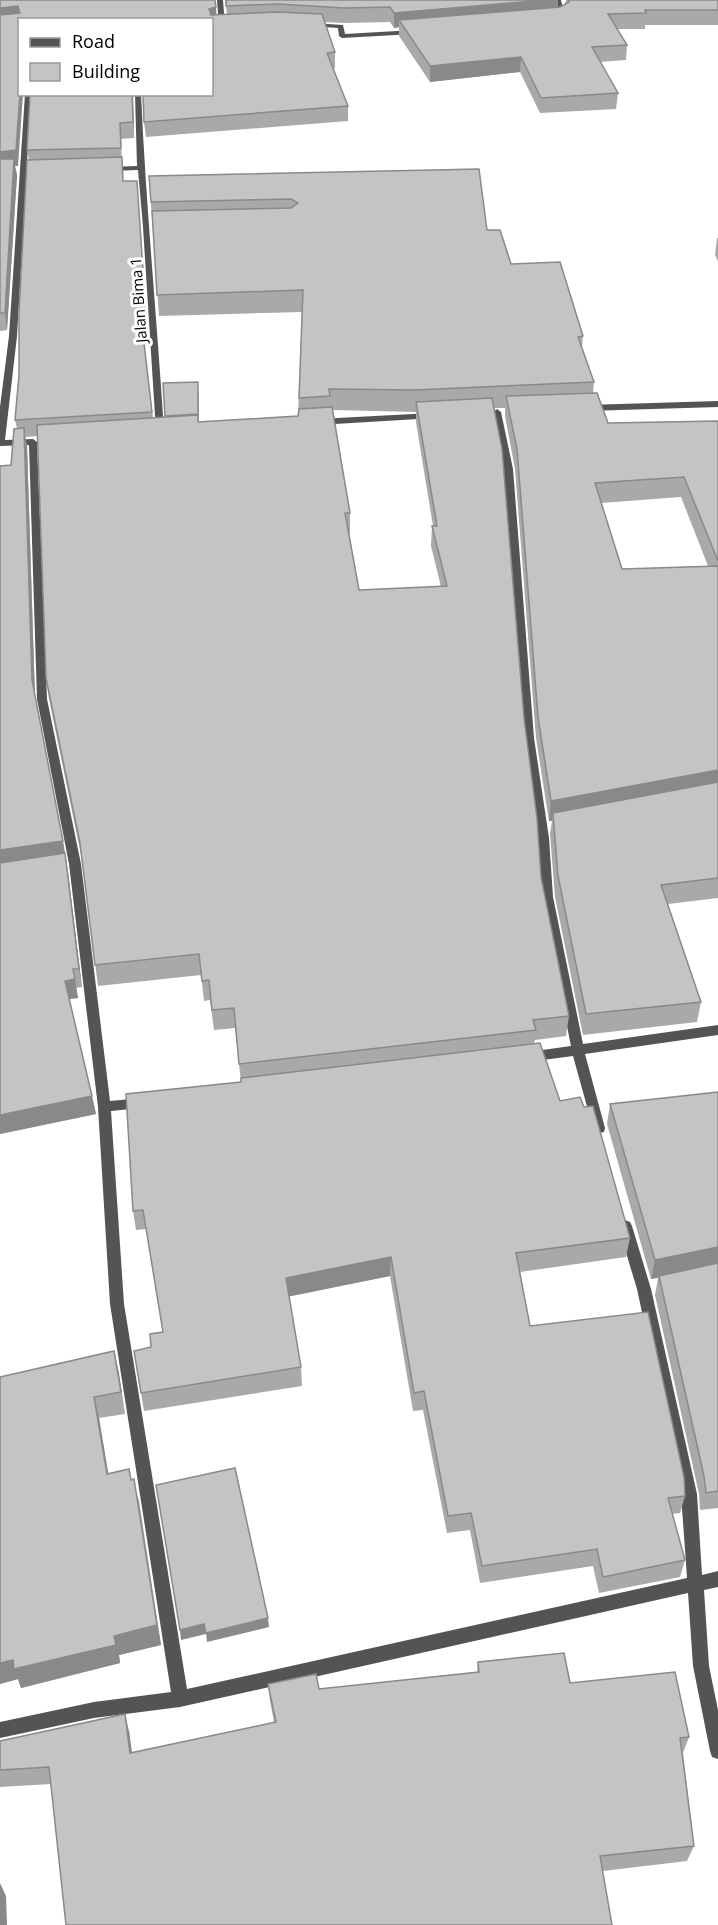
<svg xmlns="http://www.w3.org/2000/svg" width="718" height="1925" font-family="'Open Sans',sans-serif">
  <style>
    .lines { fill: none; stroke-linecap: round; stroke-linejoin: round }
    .street { fill: #545454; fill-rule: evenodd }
    .wall { fill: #a9a9a9; fill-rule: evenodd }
    .shaded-wall { fill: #898989 }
    .building { fill: #c4c4c4; stroke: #898989; stroke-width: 1.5 }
    .labels { text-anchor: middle; stroke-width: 6; stroke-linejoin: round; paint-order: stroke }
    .far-street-label { font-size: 15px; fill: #000; stroke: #fff }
  </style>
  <rect width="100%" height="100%" fill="#fff"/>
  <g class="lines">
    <g class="street">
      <path d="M217 0H223L225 26 222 28 219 26Z"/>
      <path d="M555 0H561L565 17 557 20 554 18 559 15Z"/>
      <path d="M312 23 343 25 345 34 414 30 417 32 414 34 342 38 339 36 338 28 310 26V24Z"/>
      <path d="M25 94H31L17 336 5 440 33 439 37 442 47 699 81 864 110 1101 141 1098 146 1099 147 1103 146 1107 141 1108 111 1111 124 1304 187 1689 687 1578 681 1494 637 1289 618 1226 620 1222 625 1220 630 1222 632 1226 651 1289 697 1494 702 1575 718 1571V1587L704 1590 709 1666 718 1710V1759L712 1757 710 1751 693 1666 688 1593 180 1707 94 1718 0 1738V1722L94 1702 171 1692 110 1304 98 1107 69 864 37 699 29 445 0 446V407L9 336Z"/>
      <path d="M135 94H141C146 207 157 319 164 431L160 434 156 431 143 227 138 170 109 171 105 169 109 167 137 166Z"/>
      <path d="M718 401V407L587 411 583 408 587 405Z"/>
      <path d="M497 409 501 412 513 469 534 738 549 838 553 897 583 1044 718 1025V1035L585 1054 605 1128 604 1132 599 1133 594 1132 593 1128 573 1056 528 1062 524 1060 522 1057 524 1054 528 1052 571 1046 541 897 537 838 524 738 503 469 493 412Z"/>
      <path d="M432 413 435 414V418L318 425 314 422 318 419Z"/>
    </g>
  </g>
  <g class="wall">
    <path d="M0 0 216 15 227 14 225 0H558V7H560L565 4 566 0H718V25H645V29H617L627 45 626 60 600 62 618 93 616 109 540 113 520 72 430 82 399 36V27L394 28 390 22 344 23 325 22 335 52V68H333L348 106V121L146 137 144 122 212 94 20 20 18 166H15L17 175 7 330 0 331Z"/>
    <path d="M30 94H133L134 138 121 139 122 164 123 181H137L146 316 141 317 153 418 165 417 163 383 199 393V422L298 416 302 312 159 316 149 176 487 230 511 264 583 336 582 347 594 382 593 394 608 423 718 421V898L668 904 701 1002 697 1022 583 1035 555 897 550 834 552 821H549L536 738 515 469 505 416V408H494L524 718 541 877 569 1016 566 1036 535 1040 534 1044 560 1101 630 1238 626 1257 520 1272 530 1326 685 1496 680 1513 672 1514 685 1560 680 1577 599 1593 593 1566 480 1583 470 1530 447 1533 423 1410 413 1411 390 1276 289 1296 301 1367 302 1386 144 1411 134 1351 151 1347 163 1332 146 1229 136 1230 133 1211 241 1082 235 1028 214 1030 210 1000 204 1001 201 975 98 986 81 855 49 699 46 678 38 436 25 437 27 446 35 696 66 859 82 987 76 988 78 998 69 999 96 1114 0 1134V466L11 465 17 429 15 420 19 375 29 160 27 150ZM333 410 416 412V422L433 526H432L431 546 441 587 359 590 349 533H350V513ZM681 497 708 566 622 569 601 503Z"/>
    <path d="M717 238H718V261L715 255Z"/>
    <path d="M718 1092V1508L700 1510 699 1494 655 1295 658 1278 651 1279 607 1124 610 1104Z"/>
    <path d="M114 1351 125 1414 99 1418 108 1474 131 1480 139 1500 161 1645 119 1655 120 1663 21 1688 18 1679 0 1684V1377Z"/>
    <path d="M478 1662 570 1683 689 1737 683 1753 694 1846 687 1861 603 1871 51 1784 0 1787V1741L129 1731 132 1753 274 1722 270 1701 268 1684 319 1689 477 1672Z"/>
  </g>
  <g class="shaded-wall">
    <path d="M545 0H558L557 14 399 20V27L394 28V13Z"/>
    <path d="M18 6 20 20 0 24V8Z"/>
    <path d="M216 7 217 22 212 23 209 9Z"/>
    <path d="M521 57 520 72 430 82V66Z"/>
    <path d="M20 94H23L18 166H15L17 175 7 330 5 313 0 152Z"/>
    <path d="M132 94H133L134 138 133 122Z"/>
    <path d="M24 428 27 446 35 699 32 680Z"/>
    <path d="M718 770V788L553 813 552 821H549L551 801Z"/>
    <path d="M63 841 68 872 82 987 79 969 0 870V850Z"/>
    <path d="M75 979 78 998 68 999 65 981Z"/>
    <path d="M92 1096 96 1114 0 1134V1115Z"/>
    <path d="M718 1247V1265L651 1279 655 1260Z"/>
    <path d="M391 1257 390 1276 287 1297 286 1278Z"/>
    <path d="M114 1351 119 1373 125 1414 121 1392Z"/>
    <path d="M94 1397 99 1418 112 1495 107 1474Z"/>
    <path d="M134 1479 161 1645 119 1655 120 1663 21 1688 18 1679 0 1684V1663L114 1636Z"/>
    <path d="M268 1618 269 1627 207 1642 206 1633Z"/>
    <path d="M204 1624 206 1634 181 1640 180 1630Z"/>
    <path d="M125 1714 129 1731 134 1770 130 1753Z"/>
    <path d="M0 1883 6 1896 7 1925H0Z"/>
  </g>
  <g class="building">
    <path d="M0 0H215L216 7 209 9 211 15 278 12 322 14 335 52 327 53 348 106 144 122 143 94H212V20H20V94L16 150 0 152V15L20 13 18 6 0 8Z"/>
    <path d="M226 0H545L394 13 390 7 344 8 278 4 226 6Z"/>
    <path d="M569 0H718V10H645L646 13 608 14 627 45 592 47 618 93 541 98 521 57 430 66 399 20 560 7 569 2Z"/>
    <path d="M30 94H132L133 122 120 123 121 148 27 150Z"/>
    <path d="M122 157 123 181H137L145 300H139L152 412 15 420 19 375V313L27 160Z"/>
    <path d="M0 159H14L5 313H0Z"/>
    <path d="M479 169 487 230H500L511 264 560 262 583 336 578 337 594 382 415 390 329 389 330 396 299 398 303 290 157 295 152 211 291 208 298 203 291 199 151 202 149 176Z"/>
    <path d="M198 382V414L165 416 163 383Z"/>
    <path d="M597 393 608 423 718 421V561L684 477 595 483 622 569 718 566V770L551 801 538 717 517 449 506 396Z"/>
    <path d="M492 398 502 449 524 718 537 818 541 877 569 1016 533 1020 536 1030 239 1064 234 1008 212 1010 209 980 202 981 199 954 95 965 80 843 46 678 37 425 198 415V422L298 416 299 409 332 407 350 513H345L359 590 447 586 432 526H437L416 402Z"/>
    <path d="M24 428 32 680 63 841 0 850V466L11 465 14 429Z"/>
    <path d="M718 782V878L661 885 701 1002 586 1014 558 876 553 813Z"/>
    <path d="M65 853 79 969H73L75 979 65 981 92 1096 0 1115V863Z"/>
    <path d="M540 1043 560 1101 580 1097 584 1107 593 1106 630 1238 516 1253 530 1326 648 1312 684 1477 685 1496 668 1498 685 1560 603 1577 597 1549 482 1566 471 1513 448 1516 424 1391 414 1393 391 1257 286 1278 301 1367 141 1393 134 1351 151 1347 150 1334 163 1332 143 1210 133 1211 126 1094 241 1082V1078Z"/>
    <path d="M718 1092V1247L655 1260 610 1104Z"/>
    <path d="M718 1263V1491L706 1493 704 1476 659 1276Z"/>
    <path d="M114 1351 121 1392 94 1397 107 1474 129 1469 131 1480 134 1479 157 1625 114 1636 116 1645 14 1669 13 1660 0 1663V1377Z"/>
    <path d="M235 1468 268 1618 206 1633 204 1624 180 1630 156 1485Z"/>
    <path d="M564 1653 570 1683 675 1672 689 1737 680 1738 694 1846 600 1856 612 1925H66L49 1767 0 1770V1741L125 1714 130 1753 276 1722 268 1684 316 1674 319 1689 479 1672 478 1662Z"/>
  </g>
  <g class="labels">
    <g class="far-street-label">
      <text transform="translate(139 300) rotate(-94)" y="5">Jalan Bima 1</text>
    </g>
  </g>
  <rect x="18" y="18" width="195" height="78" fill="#ffffff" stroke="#999999" stroke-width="1.5"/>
  <rect x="30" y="38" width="30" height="9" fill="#545454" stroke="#999999" stroke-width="1.5"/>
  <text x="72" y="48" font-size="18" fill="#000000">Road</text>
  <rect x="30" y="63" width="30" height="18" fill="#c4c4c4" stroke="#999999" stroke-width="1.5"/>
  <text x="72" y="78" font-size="18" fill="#000000">Building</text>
</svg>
